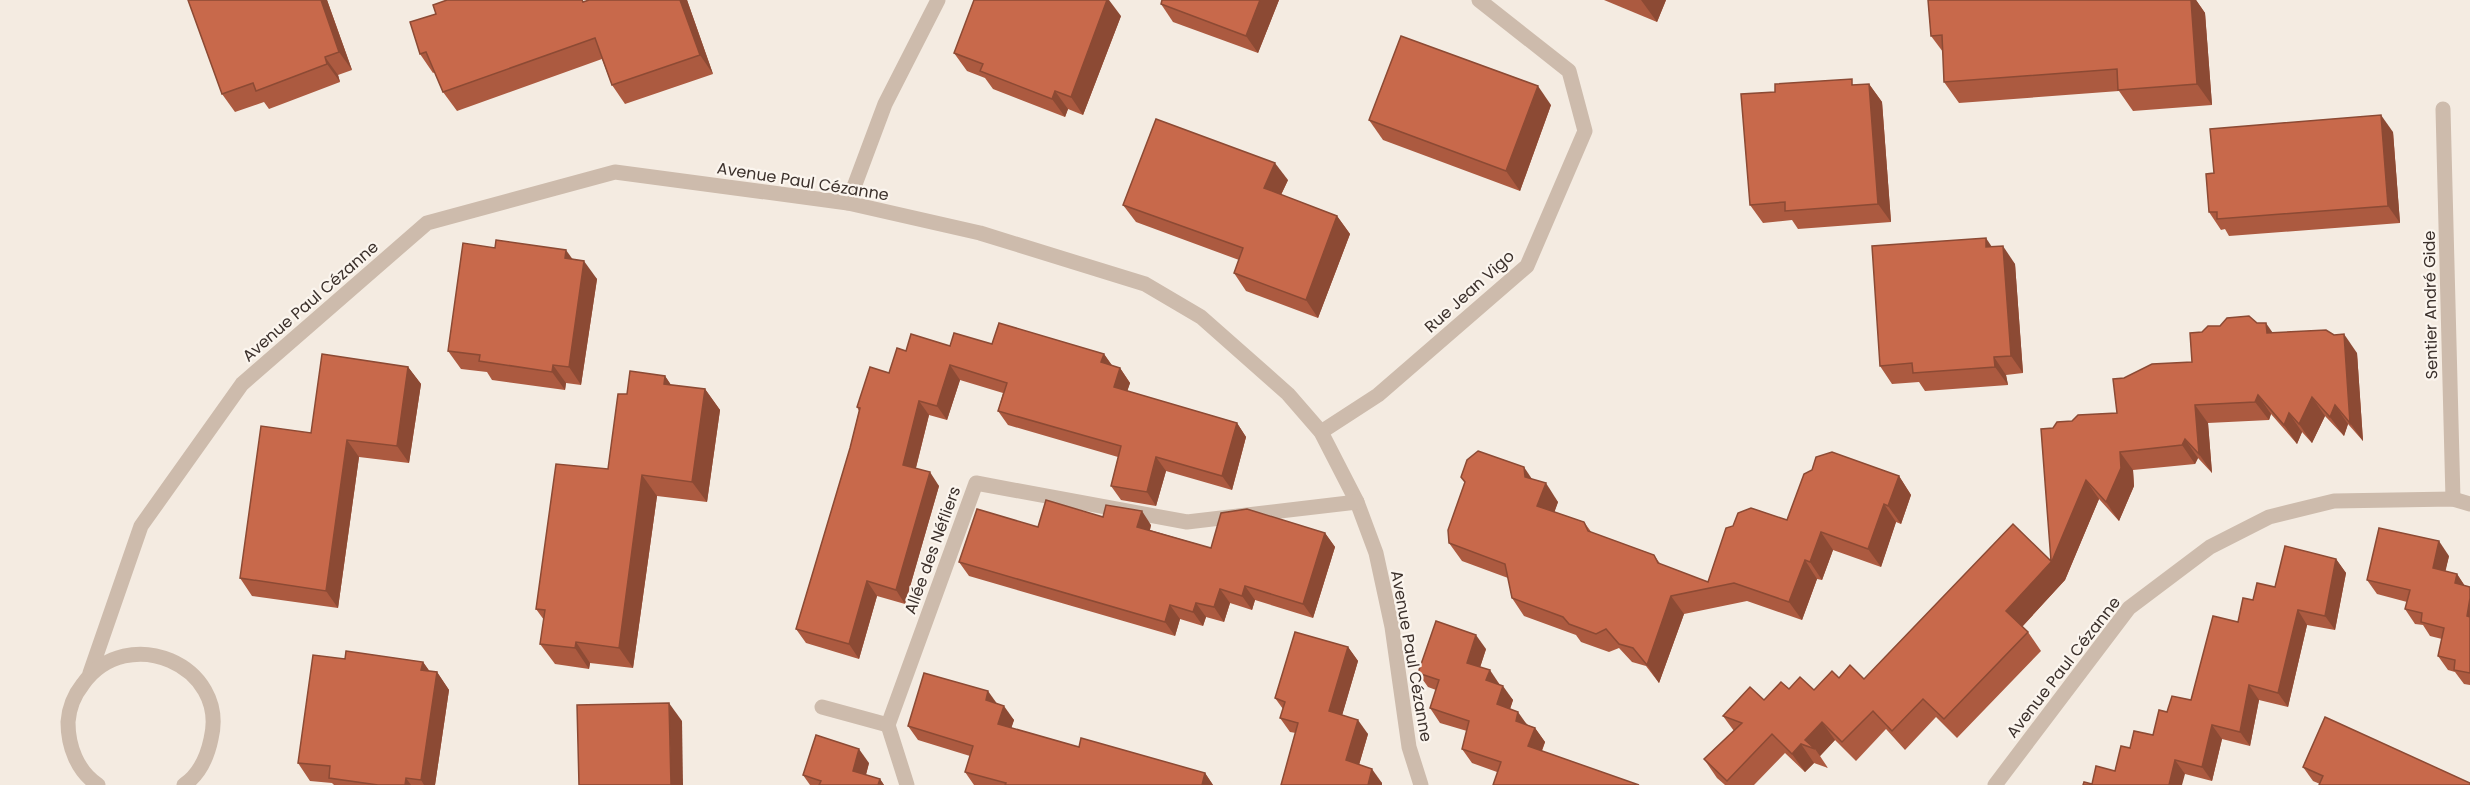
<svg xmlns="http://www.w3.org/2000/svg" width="2470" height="785" font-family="Poppins,sans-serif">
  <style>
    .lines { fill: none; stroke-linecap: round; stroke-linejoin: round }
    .street { stroke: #cdbbac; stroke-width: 15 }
    .wall { fill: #ac5a40 }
    .shaded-wall { fill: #8c4a34 }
    .building { fill: #c8694b; stroke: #8c4a34; stroke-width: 1.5 }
    .labels { text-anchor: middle; stroke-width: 4.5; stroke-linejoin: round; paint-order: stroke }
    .street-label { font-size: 16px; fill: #3b302b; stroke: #fbf5ee }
  </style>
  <rect width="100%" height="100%" fill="#f4ebe1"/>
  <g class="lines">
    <g class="street">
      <path d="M2443 109 2453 499"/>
      <path d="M848 203 885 104 938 0"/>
      <path d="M1321 432 1378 395 1527 266 1585 131 1569 71 1479 0"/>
      <path d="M90 673 141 526 242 384 427 223 615 172 848 203 980 233 1145 284 1201 317 1288 394 1321 432 1357 502 1376 553 1392 627 1409 747 1421 785"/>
      <path d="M822 707 888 725 976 483 1187 522 1357 502"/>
      <path d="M888 725 907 785"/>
      <path d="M98 785C77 771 68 746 68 722 69 708 75 694 83 684 127 622 229 665 211 739 207 758 200 774 184 785"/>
      <path d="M1995 785 2129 608 2210 547 2269 517 2334 501 2453 499 2470 504"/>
    </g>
  </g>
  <g class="wall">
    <path d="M188 0H327L352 70 338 75 340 82 269 109 264 102 235 112 222 94Z"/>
    <path d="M589 0H687L713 74 625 104 612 85 602 59 457 111 443 92 435 72 433 73 420 54Z"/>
    <path d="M1162 0H1279L1258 53 1173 22 1161 4Z"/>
    <path d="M1604 0H1666L1657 22Z"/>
    <path d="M1928 0H2196L2205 13 2212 105 2133 111 2119 91 1959 103 1944 82 1943 52 1931 36Z"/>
    <path d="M1121 16 1083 115 1068 109 1065 117 993 89 985 78 967 71 954 53Z"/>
    <path d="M1869 84 1882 102 1891 222 1798 229 1792 220 1763 223 1750 205 1775 92Z"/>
    <path d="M1551 105 1520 191 1383 140 1369 120Z"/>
    <path d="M2393 132 2400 223 2229 236 2225 229 2221 230 2209 212 2214 173Z"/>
    <path d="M1288 180 1281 195 1337 216 1350 234 1318 318 1246 291 1234 273 1239 260 1136 222 1123 205Z"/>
    <path d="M1992 247 2015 264 2023 373 2006 375 2008 385 1925 391 1919 382 1892 384 1880 366Z"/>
    <path d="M572 259 597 279 581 385 566 383 565 390 492 380 487 372 461 369 448 351Z"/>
    <path d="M2257 323 2272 332 2357 353 2363 441 2348 424 2344 436 2325 416 2312 443 2302 432 2297 444 2271 414 2269 420 2208 423 2212 473 2198 458 2195 464 2133 470 2134 486 2119 521 2099 499 2065 580 2022 627 2028 632 2041 651 1957 738 1936 717 1905 750 1886 729 1856 761 1835 740 1820 756 1828 768 1814 763 1805 772 1785 753 1754 785H1725L1717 778 1704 759 1734 731 1723 716 1789 689 1814 690 1839 678 1864 679 2051 561 2053 428 2072 421 2117 413 2124 378 2192 362Z"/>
    <path d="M992 344 1104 354 1112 366 1120 368 1130 383 1127 391 1237 423 1246 437 1232 490 1166 471 1156 506 1121 500 1111 486 1118 457 1008 425 998 411 1003 393 960 380 947 420 929 415 916 468 939 486 905 604 877 596 859 659 806 643 796 629 850 448 859 411 857 407 889 373 906 351Z"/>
    <path d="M408 367 421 384 409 463 359 457 338 608 252 596 240 578 311 433Z"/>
    <path d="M665 376 671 385 705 389 720 410 707 502 657 496 633 668 590 663 589 669 555 664 540 644 544 620 536 609 608 469 627 394Z"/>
    <path d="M1899 476 1911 495 1901 524 1896 522 1881 567 1833 550 1822 580 1817 579 1802 620 1747 601 1684 614 1659 683 1646 666 1632 662 1619 648 1609 652 1581 642 1576 635 1524 616 1512 598 1508 578 1462 561 1449 543 1532 479 1558 502 1554 512 1584 522 1592 533 1654 555 1661 565 1708 582 1787 520Z"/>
    <path d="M1103 517 1151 525 1150 530 1211 548 1325 533 1335 547 1313 618 1255 600 1252 610 1230 603 1224 622 1206 617 1203 626 1180 619 1175 636 969 576 959 562 1038 527Z"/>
    <path d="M2449 556 2445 571 2457 574 2465 586 2470 587V685L2464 684 2455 672 2448 670 2438 656 2442 639 2430 636 2423 625 2415 624 2405 609 2407 602 2377 594 2367 580Z"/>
    <path d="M2336 559 2346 573 2335 630 2307 625 2288 707 2259 700 2250 746 2222 739 2212 781 2185 774 2092 784 2115 771 2130 748 2153 735 2167 712 2191 700 2238 622 2253 600 2275 587Z"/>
    <path d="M1348 647 1358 661 1342 715 1368 734 1359 765 1382 783V785H1281L1296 733 1290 732 1280 718 1283 709 1275 698Z"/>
    <path d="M1486 649 1480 667 1499 684 1513 700 1510 709 1528 725 1535 728 1545 742 1542 751 1497 772 1472 763 1462 749 1467 731 1440 723 1430 708 1436 690 1428 687 1418 673Z"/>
    <path d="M345 659 423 662 429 671 437 672 449 690 435 785H334L332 783 310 781 298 763Z"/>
    <path d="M997 703 1014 720 1011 728 1079 747 1205 773 1213 785H974L965 772 970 756 918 740 908 726Z"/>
    <path d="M869 763 866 775 880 779 884 785H810L803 775Z"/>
    <path d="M2303 767 2470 783 2320 784 2313 781Z"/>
  </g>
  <g class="shaded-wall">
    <path d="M321 0H327L352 70 339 52Z"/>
    <path d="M680 0H687L713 74 700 55Z"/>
    <path d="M1098 0H1109L1121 16 1083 115 1071 97Z"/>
    <path d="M1260 0H1279L1258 53 1246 36Z"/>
    <path d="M1641 0H1666L1657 22Z"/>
    <path d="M2191 0H2196L2205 13 2212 105 2197 84Z"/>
    <path d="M325 57 338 75 340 82 327 64Z"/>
    <path d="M1869 84 1882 102 1891 222 1878 204Z"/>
    <path d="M1538 86 1551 105 1520 191 1506 171Z"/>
    <path d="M1055 91 1068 109 1065 117 1052 99Z"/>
    <path d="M2381 115 2393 132 2400 223 2388 206Z"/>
    <path d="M1275 163 1288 180 1276 205 1264 188Z"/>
    <path d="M1337 216 1350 234 1318 318 1306 300Z"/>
    <path d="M1986 238 1998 256 1986 247Z"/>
    <path d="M2003 246 2015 264 2023 373 2011 356Z"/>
    <path d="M566 250 579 268 565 258Z"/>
    <path d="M584 261 597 279 581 385 569 367Z"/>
    <path d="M2266 323 2279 342 2267 333Z"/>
    <path d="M2344 334 2357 353 2363 441 2350 423Z"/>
    <path d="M1104 354 1114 368 1101 362Z"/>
    <path d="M1994 357 2006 375 2008 385 1995 367Z"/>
    <path d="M553 365 566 383 565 390 552 372Z"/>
    <path d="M950 365 960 380 947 420 937 406Z"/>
    <path d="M408 367 421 384 409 463 397 446Z"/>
    <path d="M1120 368 1130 383 1124 401 1114 387Z"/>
    <path d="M665 376 679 397 664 384Z"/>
    <path d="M705 389 720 410 707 502 692 482Z"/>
    <path d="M2258 395 2271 414 2269 420 2255 402Z"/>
    <path d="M2312 397 2325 416 2312 443 2299 424Z"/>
    <path d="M919 401 929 415 913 479 903 465Z"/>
    <path d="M2195 405 2208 423 2212 473 2199 454Z"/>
    <path d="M2335 405 2348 424 2344 436 2330 417Z"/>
    <path d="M2289 413 2302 432 2297 444 2284 425Z"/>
    <path d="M1237 423 1246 437 1232 490 1222 476Z"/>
    <path d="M2185 439 2198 458 2195 464 2182 445Z"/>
    <path d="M347 440 359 457 338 608 326 591Z"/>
    <path d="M2120 452 2133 470 2134 486 2119 521 2106 502Z"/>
    <path d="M1156 457 1166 471 1156 506 1147 492Z"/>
    <path d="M1524 467 1536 485 1525 477Z"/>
    <path d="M930 472 939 486 905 604 896 590Z"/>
    <path d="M642 475 657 496 633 668 619 648Z"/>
    <path d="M1899 476 1911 495 1901 524 1888 506Z"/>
    <path d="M2086 480 2099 499 2065 580 2019 630 2006 611 2052 561Z"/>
    <path d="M1546 483 1558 502 1550 525 1537 506Z"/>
    <path d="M1884 504 1896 522 1881 567 1868 549Z"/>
    <path d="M1142 511 1151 525 1147 541 1137 527Z"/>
    <path d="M1821 532 1833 550 1822 580 1810 562Z"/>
    <path d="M1325 533 1335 547 1313 618 1303 604Z"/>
    <path d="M2439 541 2449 556 2443 582 2433 568Z"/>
    <path d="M2336 559 2346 573 2335 630 2325 616Z"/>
    <path d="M1805 560 1817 579 1802 620 1789 602Z"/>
    <path d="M2457 574 2466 588 2455 583Z"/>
    <path d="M867 581 877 596 859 659 849 644Z"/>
    <path d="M1245 586 1255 600 1252 610 1242 596Z"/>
    <path d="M1220 589 1230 603 1224 622 1214 607Z"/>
    <path d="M1671 596 1684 614 1659 683 1647 665Z"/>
    <path d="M2470 598V621L2467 616Z"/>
    <path d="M1196 603 1206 617 1203 626 1193 612Z"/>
    <path d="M1170 605 1180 619 1175 636 1165 622Z"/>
    <path d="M2298 610 2307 625 2288 707 2278 693Z"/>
    <path d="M1476 635 1486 649 1477 677 1467 663Z"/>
    <path d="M576 642 590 663 589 669 575 648Z"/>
    <path d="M1348 647 1358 661 1339 726 1329 711Z"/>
    <path d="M423 662 436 680 437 672 449 690 435 785H424L421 780V670Z"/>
    <path d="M1490 670 1500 685 1486 680Z"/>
    <path d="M2249 685 2259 700 2250 746 2240 732Z"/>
    <path d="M1503 686 1513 700 1507 718 1497 704Z"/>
    <path d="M988 691 998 705 986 700Z"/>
    <path d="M669 703 682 721 683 785H671Z"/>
    <path d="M1004 706 1014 720 1008 738 998 724Z"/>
    <path d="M1518 712 1528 726 1516 721Z"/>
    <path d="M1358 720 1368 734 1356 775 1346 760Z"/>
    <path d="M1822 722 1835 740 1820 756 1815 749 1805 740Z"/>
    <path d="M2212 725 2222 739 2212 781 2202 767Z"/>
    <path d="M1535 728 1545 742 1538 760 1528 746Z"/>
    <path d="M1801 744 1814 763 1805 772 1792 754Z"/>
    <path d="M859 749 869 763 863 785 853 771Z"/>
    <path d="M2175 760 2185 774 2182 785H2169Z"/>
    <path d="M1372 769 1382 783V785H1368Z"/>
    <path d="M1205 773 1213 785H1202Z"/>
    <path d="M406 778 411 785H405Z"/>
    <path d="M880 779 884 785H878Z"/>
  </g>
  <g class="building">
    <path d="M188 0H321L339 52 325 57 327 64 256 91 253 83 222 94Z"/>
    <path d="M447 0H582L583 2 589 0H680L700 55 612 85 595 38 443 92 426 52 420 54 410 22 436 14 433 5Z"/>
    <path d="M974 0H1107L1071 97 1055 91 1052 99 980 71 983 64 954 53Z"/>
    <path d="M1162 0H1260L1246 36 1161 4Z"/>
    <path d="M1928 0H2191L2197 84 2118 90 2117 69 1944 82 1942 35 1931 36Z"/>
    <path d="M1401 36 1538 86 1506 171 1369 120Z"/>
    <path d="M1852 79V85L1869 84 1878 204 1785 211V202L1750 205 1741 94 1775 92V84Z"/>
    <path d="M2381 115 2388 206 2217 219V212H2209L2206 174 2214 173 2210 129Z"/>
    <path d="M1156 119 1275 163 1264 188 1337 216 1306 300 1234 273 1243 248 1123 205Z"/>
    <path d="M1986 238V247L2003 246 2011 356 1994 357 1995 367 1913 373 1912 363 1880 366 1872 246Z"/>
    <path d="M496 240 566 250 565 258 584 261 569 367 553 365 552 372 479 361 480 355 448 351 463 243 495 248Z"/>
    <path d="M2249 316 2257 323H2266L2267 333 2326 330 2334 335 2344 334 2350 423 2335 405 2330 417 2312 397 2299 424 2289 413 2284 425 2258 395 2255 402 2195 405 2199 454 2185 439 2182 445 2120 452 2121 468 2106 502 2086 480 2052 561 2006 611 2028 632 1944 719 1923 699 1892 731 1873 711 1842 742 1822 722 1805 740 1815 749 1801 744 1792 754 1772 734 1727 781 1704 759 1742 723 1723 716 1750 687 1764 700 1781 682 1789 689 1800 677 1814 690 1832 671 1839 678 1850 665 1864 679 2013 524 2051 561 2041 429 2053 428 2057 422 2072 421 2078 415 2117 413 2113 379 2124 378 2152 364 2192 362 2190 333 2202 332 2208 326H2220L2227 318Z"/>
    <path d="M999 323 1104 354 1101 362 1120 368 1114 387 1237 423 1222 476 1156 457 1147 492 1111 486 1121 446 998 411 1007 383 950 365 937 406 919 401 903 465 930 472 896 590 867 581 849 644 796 629 850 448 860 408 857 407 870 367 889 373 897 348 906 351 911 334 950 346 954 333 992 344Z"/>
    <path d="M322 354 408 367 397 446 347 440 326 591 240 578 261 426 311 433Z"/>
    <path d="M630 371 665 376 664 384 705 389 692 482 642 475 619 648 576 642 575 648 540 644 545 610 536 609 556 464 608 469 618 394H627Z"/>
    <path d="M1478 451 1524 467 1525 477 1546 483 1537 506 1584 522 1588 531 1654 555 1658 563 1708 582 1726 528 1733 526 1738 513 1751 508 1787 520 1804 474 1812 470 1816 457 1832 452 1899 476 1888 506 1884 504 1868 549 1821 532 1810 562 1805 560 1789 602 1734 583 1671 596 1647 665 1633 648 1619 644 1606 629 1596 634 1569 624 1563 617 1512 598 1505 564 1449 543 1448 530 1465 482 1461 477 1467 460Z"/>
    <path d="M1046 500 1103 517 1106 505 1142 511 1137 527 1211 548 1221 513 1247 509 1325 533 1303 604 1245 586 1242 596 1220 589 1214 607 1196 603 1193 612 1170 605 1165 622 959 562 977 509 1038 527Z"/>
    <path d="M2379 528 2439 541 2433 568 2457 574 2455 583 2470 587V598L2467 616 2470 617V673L2454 670 2455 660 2438 656 2444 628 2421 622 2422 613 2405 609 2410 590 2367 580Z"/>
    <path d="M2285 546 2336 559 2325 616 2298 610 2278 693 2249 685 2240 732 2212 725 2202 767 2175 760 2169 785H2083L2084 782 2092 784 2096 766 2115 771 2121 746 2130 748 2134 731 2153 735 2159 710 2167 712 2172 696 2191 700 2213 616 2238 622 2243 598 2253 600 2257 583 2275 587Z"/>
    <path d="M1436 621 1476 635 1467 663 1490 670 1486 680 1503 686 1497 704 1518 712 1516 721 1535 728 1528 746 1639 785H1493L1501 762 1462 749 1469 721 1430 708 1439 680 1418 673Z"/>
    <path d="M1295 632 1348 647 1329 711 1358 720 1346 760 1372 769 1368 785H1281L1298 723 1280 718 1285 702 1275 698Z"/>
    <path d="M346 651 423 662 421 670 437 672 421 780 406 778 405 785H378L329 778 330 766 298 763 313 655 345 659Z"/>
    <path d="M924 673 988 691 986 700 1004 706 998 724 1079 747 1081 738 1205 773 1202 785H1005L1006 783 965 772 973 746 908 726Z"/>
    <path d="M669 703 671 785H579L577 705Z"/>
    <path d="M2325 717 2470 783V785H2319L2323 776 2303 767Z"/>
    <path d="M816 735 859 749 853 771 880 779 878 785H819L821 781 803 775Z"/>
  </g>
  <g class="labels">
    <g class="street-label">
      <text transform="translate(803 181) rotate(9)" y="6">Avenue Paul Cézanne</text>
      <text transform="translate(1469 291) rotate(-42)" y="6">Rue Jean Vigo</text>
      <text transform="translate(310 301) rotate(-41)" y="6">Avenue Paul Cézanne</text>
      <text transform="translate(2430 305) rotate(-91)" y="6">Sentier André Gide</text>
      <text transform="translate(932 550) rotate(-70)" y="6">Allée des Néfliers</text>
      <text transform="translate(1412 656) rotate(80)" y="6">Avenue Paul Cézanne</text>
      <text transform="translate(2063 667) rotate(-52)" y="6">Avenue Paul Cézanne</text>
    </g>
  </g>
</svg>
